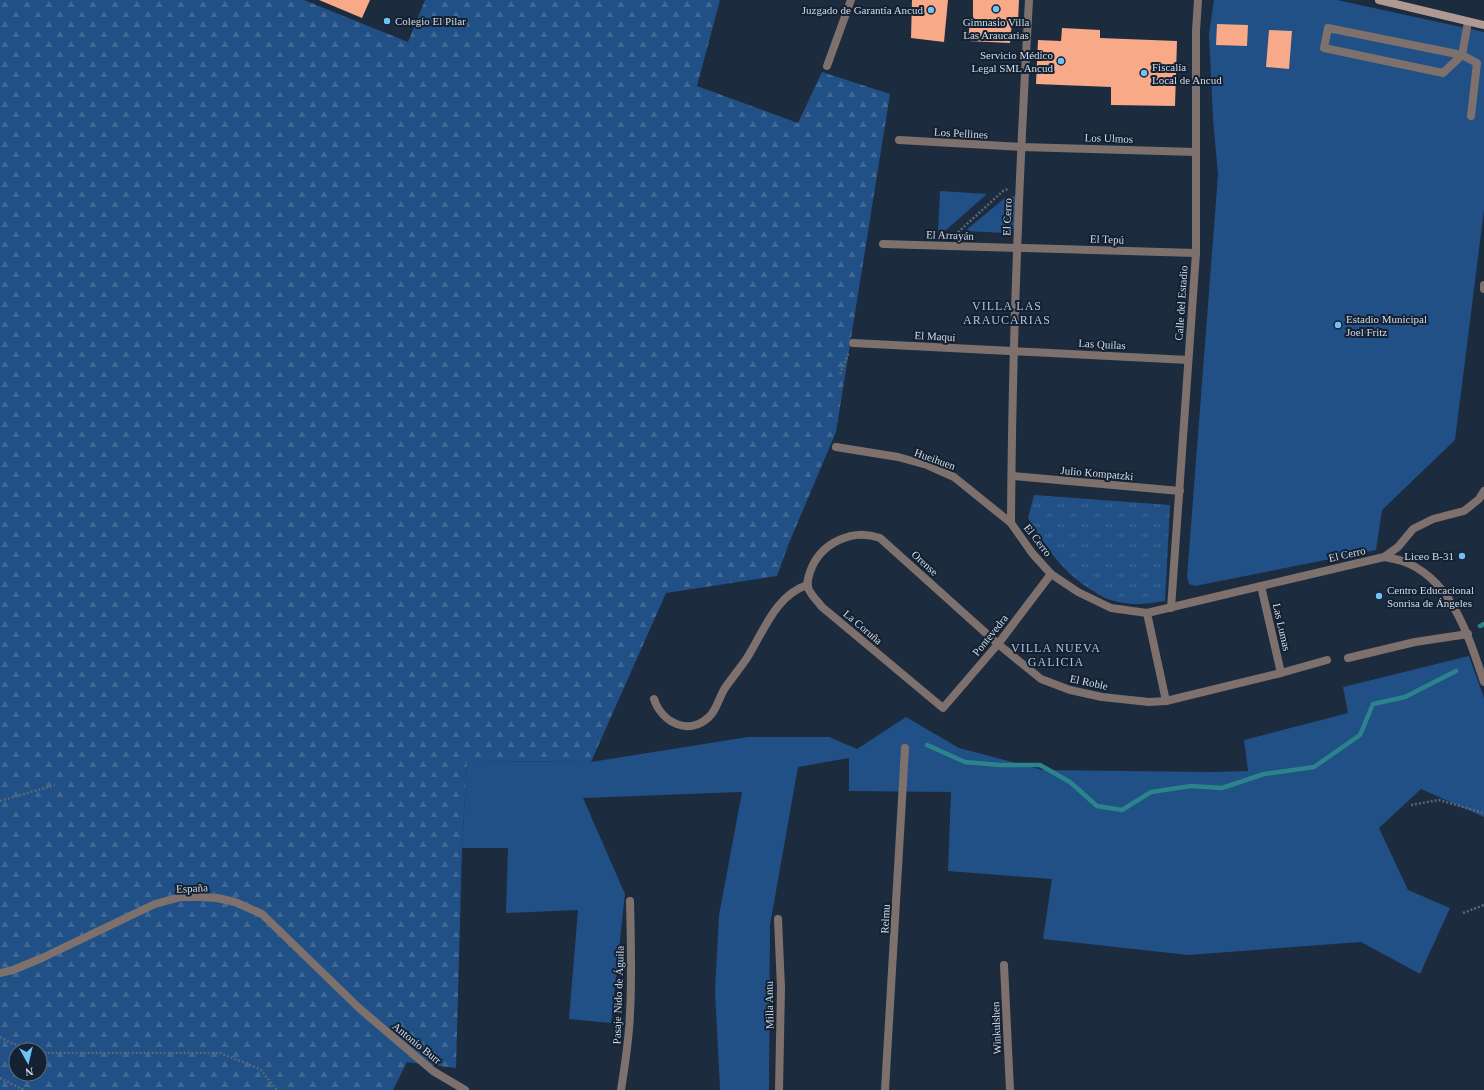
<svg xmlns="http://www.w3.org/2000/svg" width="1484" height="1090" font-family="'Times New Roman',serif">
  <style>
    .grass { fill: #205085 }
    .forest { fill: url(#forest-firs); fill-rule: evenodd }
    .park { fill: url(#park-tufts) }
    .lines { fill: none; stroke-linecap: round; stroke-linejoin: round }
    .stream { stroke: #2b848b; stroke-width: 4.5 }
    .building { fill: #f7a988 }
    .path { stroke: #5a6777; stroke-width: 2.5; stroke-dasharray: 2 2; stroke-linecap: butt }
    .service { stroke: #7e716d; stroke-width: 8 }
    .minor { stroke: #7e716d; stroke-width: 8 }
    .secondary { stroke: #ae9993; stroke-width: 8 }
    .poi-dot { fill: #71c1f5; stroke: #132132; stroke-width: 1.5 }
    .labels { text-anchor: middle; stroke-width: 4; stroke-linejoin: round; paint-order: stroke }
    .poi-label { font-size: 11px; fill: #d3dce8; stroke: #132132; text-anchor: start }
    .street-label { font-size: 11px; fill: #d3dce8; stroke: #132132 }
    .neighbourhood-label { font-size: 12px; letter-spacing: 1px; fill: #b0c3da; stroke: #132132 }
  </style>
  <defs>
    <pattern id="forest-firs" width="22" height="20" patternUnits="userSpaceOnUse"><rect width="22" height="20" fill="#205085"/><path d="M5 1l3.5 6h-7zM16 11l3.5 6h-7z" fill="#406996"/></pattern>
    <pattern id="park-tufts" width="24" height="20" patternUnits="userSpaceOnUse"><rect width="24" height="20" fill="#205085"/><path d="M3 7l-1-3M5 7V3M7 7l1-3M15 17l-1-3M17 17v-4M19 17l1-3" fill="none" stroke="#406996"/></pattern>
  </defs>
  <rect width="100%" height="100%" fill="#1c2b3d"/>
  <g class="grass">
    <path d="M1214 0H1337L1484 32V210L1455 440 1382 510 1376 550 1195 586 1189 584 1187 577 1218 175 1213 119 1209 34Z"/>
    <path d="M940 191 987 194 946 230H938Z"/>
    <path d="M1016 196V225L1012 231 1006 233 965 231 1006 197Z"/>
    <path d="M1469 656 1484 698V817L1421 789 1379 828 1408 890 1450 908 1420 974 1361 942 1188 955 1043 939 1052 879 948 871 951 792 849 791V758L798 767 770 925 769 1090H720L715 991 719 915 742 792 583 798 625 894 611 1023 569 1019 578 910 506 913 508 848H462L467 761 591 762 748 737H829L857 749 906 717 959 748 1043 770 1211 772 1248 771 1244 740 1348 713 1343 687Z"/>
  </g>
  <path class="forest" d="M0 0H304L408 42 425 0H720L697 86 798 123 822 72 890 94 836 432 789 543 777 576 666 593 591 762 467 761 462 848 456 1068 407 1062 393 1090H0ZM16 1050H40V1074H16Z"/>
  <path class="park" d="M1034 495 1170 505 1165 601C1148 604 1128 606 1111 600 1105 599 1100 595 1095 592 1063 574 1047 548 1028 518Z"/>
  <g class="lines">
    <g class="stream">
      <path d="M1480 626 1484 624"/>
      <path d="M927 745 965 762 1000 765H1040L1070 782 1097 806 1122 810 1151 792 1191 786 1222 788 1264 774 1314 767 1360 735 1373 704 1405 697 1456 671"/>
    </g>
  </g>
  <g class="building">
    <path d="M319 0H370L362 18Z"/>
    <path d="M912 0H948L944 42 911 38Z"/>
    <path d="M973 0H1019L1018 22H1012L1010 43 968 41 970 20 973 21Z"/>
    <path d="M1217 24 1248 25 1247 46 1216 45Z"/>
    <path d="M1062 28 1100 30V38L1177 41 1175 106 1111 105V87L1036 84 1038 40 1061 41Z"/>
    <path d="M1269 30 1292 31 1289 69 1266 67Z"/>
  </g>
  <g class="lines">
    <g class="path">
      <path d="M955 235 1003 191 1008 189"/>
      <path d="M840 374 849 352"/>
      <path d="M0 801 55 785"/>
      <path d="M1411 805 1439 800 1484 813"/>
      <path d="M1463 913 1484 905"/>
      <path d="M0 1037 11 1043 36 1050"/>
      <path d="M40 1051 45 1053H220L260 1069 277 1090"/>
      <path d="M0 1078 24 1090"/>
    </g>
    <g class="service">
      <path d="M1468 22 1462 55 1477 63 1471 116"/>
      <path d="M1328 28 1462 55 1443 73 1324 48Z"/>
      <path d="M827 66 851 0"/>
      <path d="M1484 289V285"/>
      <path d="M1384 557 1398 547 1413 529 1433 519 1464 511 1479 499 1484 491"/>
      <path d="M1348 658 1415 642 1468 634"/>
      <path d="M654 699C662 723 689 736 709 717 717 710 719 697 725 688 732 678 740 668 747 658 764 631 775 596 807 585"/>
      <path d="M621 1090C625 1065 629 1040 630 1014 632 976 631 939 630 901"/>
    </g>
    <g class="minor">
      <path d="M1029 0C1019 174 1012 349 1011 523L1032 553 1051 574 1078 592 1111 608 1147 613 1384 557C1390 558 1396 559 1402 561 1452 578 1469 638 1484 682"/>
      <path d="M899 140 1021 147 1196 152"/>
      <path d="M883 244 1196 253"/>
      <path d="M853 343 1188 360"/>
      <path d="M836 447 898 457 927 465 954 477 1011 523"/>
      <path d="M1012 476 1180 491"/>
      <path d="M1051 574 998 644 943 708 822 607C818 602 812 596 809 590 806 584 808 578 810 572 820 543 852 528 880 538L998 644 1041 679 1070 690 1102 697 1149 702 1166 701 1281 673 1327 660"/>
      <path d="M1261 586 1281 673"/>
      <path d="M1171 608 1196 253V31L1198 0"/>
      <path d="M1147 613 1166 701"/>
      <path d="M778 919 781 988 779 1090"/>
      <path d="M1004 965 1010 1090"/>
      <path d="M0 973 13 970 42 958 155 904 181 897H200L217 898 235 902 262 914 359 1008 433 1071 465 1090"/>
      <path d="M885 1090 905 748"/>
    </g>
    <path class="secondary" d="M1379 0 1484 25"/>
  </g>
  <g class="poi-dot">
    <circle cx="996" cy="9" r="4"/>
    <circle cx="931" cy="10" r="4"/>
    <circle cx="387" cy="21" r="4"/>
    <circle cx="1061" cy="61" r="4"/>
    <circle cx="1144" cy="73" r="4"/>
    <circle cx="1338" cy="325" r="4"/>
    <circle cx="1462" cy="556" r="4"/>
    <circle cx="1379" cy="596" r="4"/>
  </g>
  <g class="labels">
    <g class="poi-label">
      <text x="923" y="14" text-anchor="end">Juzgado de Garantía Ancud</text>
      <text x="395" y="25">Colegio El Pilar</text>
      <text x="996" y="26" text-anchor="middle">Gimnasio Villa<tspan x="996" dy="13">Las Araucarias</tspan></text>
      <text x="1053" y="59" text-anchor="end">Servicio Médico<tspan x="1053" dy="13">Legal SML Ancud</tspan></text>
      <text x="1152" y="71">Fiscalía<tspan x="1152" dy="13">Local de Ancud</tspan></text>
      <text x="1346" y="323">Estadio Municipal<tspan x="1346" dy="13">Joel Fritz</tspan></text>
      <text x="1454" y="560" text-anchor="end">Liceo B-31</text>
      <text x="1387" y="594">Centro Educacional<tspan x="1387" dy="13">Sonrisa de Ángeles</tspan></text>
    </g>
    <g class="street-label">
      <text transform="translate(961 133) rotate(3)" y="4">Los Pellines</text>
      <text transform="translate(1109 138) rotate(2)" y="4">Los Ulmos</text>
      <text transform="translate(1007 217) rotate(-88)" y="4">El Cerro</text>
      <text transform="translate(950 235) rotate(2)" y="4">El Arrayán</text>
      <text transform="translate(1107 239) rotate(2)" y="4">El Tepú</text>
      <text transform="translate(1181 303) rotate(-86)" y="4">Calle del Estadio</text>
      <text transform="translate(935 336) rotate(3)" y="4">El Maqui</text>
      <text transform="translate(1102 344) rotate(3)" y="4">Las Quilas</text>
      <text transform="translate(935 459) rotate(20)" y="4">Hueihuen</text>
      <text transform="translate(1097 473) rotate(5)" y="4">Julio Kompatzki</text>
      <text transform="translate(1038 540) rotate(52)" y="4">El Cerro</text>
      <text transform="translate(1347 554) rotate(-13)" y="4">El Cerro</text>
      <text transform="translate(925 563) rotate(42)" y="4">Orense</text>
      <text transform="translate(863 627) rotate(40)" y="4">La Coruña</text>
      <text transform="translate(1282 627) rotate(77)" y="4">Las Lumas</text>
      <text transform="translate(990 635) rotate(-51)" y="4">Pontevedra</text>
      <text transform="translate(1089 682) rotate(12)" y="4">El Roble</text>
      <text transform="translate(192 888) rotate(-3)" y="4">España</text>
      <text transform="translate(885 919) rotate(-87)" y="4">Relmu</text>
      <text transform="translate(618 995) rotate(-88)" y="4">Pasaje Nido de Águila</text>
      <text transform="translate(769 1005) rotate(-91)" y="4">Milla Antu</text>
      <text transform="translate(996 1028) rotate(-92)" y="4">Winkulshen</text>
      <text transform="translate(417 1043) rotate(39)" y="4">Antonio Burr</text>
    </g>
    <g class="neighbourhood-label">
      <text x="1007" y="310">VILLA LAS<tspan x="1007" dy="14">ARAUCARIAS</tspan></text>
      <text x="1056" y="652">VILLA NUEVA<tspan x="1056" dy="14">GALICIA</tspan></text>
    </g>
  </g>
  <g transform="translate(28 1062) rotate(172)"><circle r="19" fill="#132132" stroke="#606c7b"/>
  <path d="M0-3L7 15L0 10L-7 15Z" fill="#71c1f5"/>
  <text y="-6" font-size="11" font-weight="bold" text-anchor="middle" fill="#d3dce8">N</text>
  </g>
</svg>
